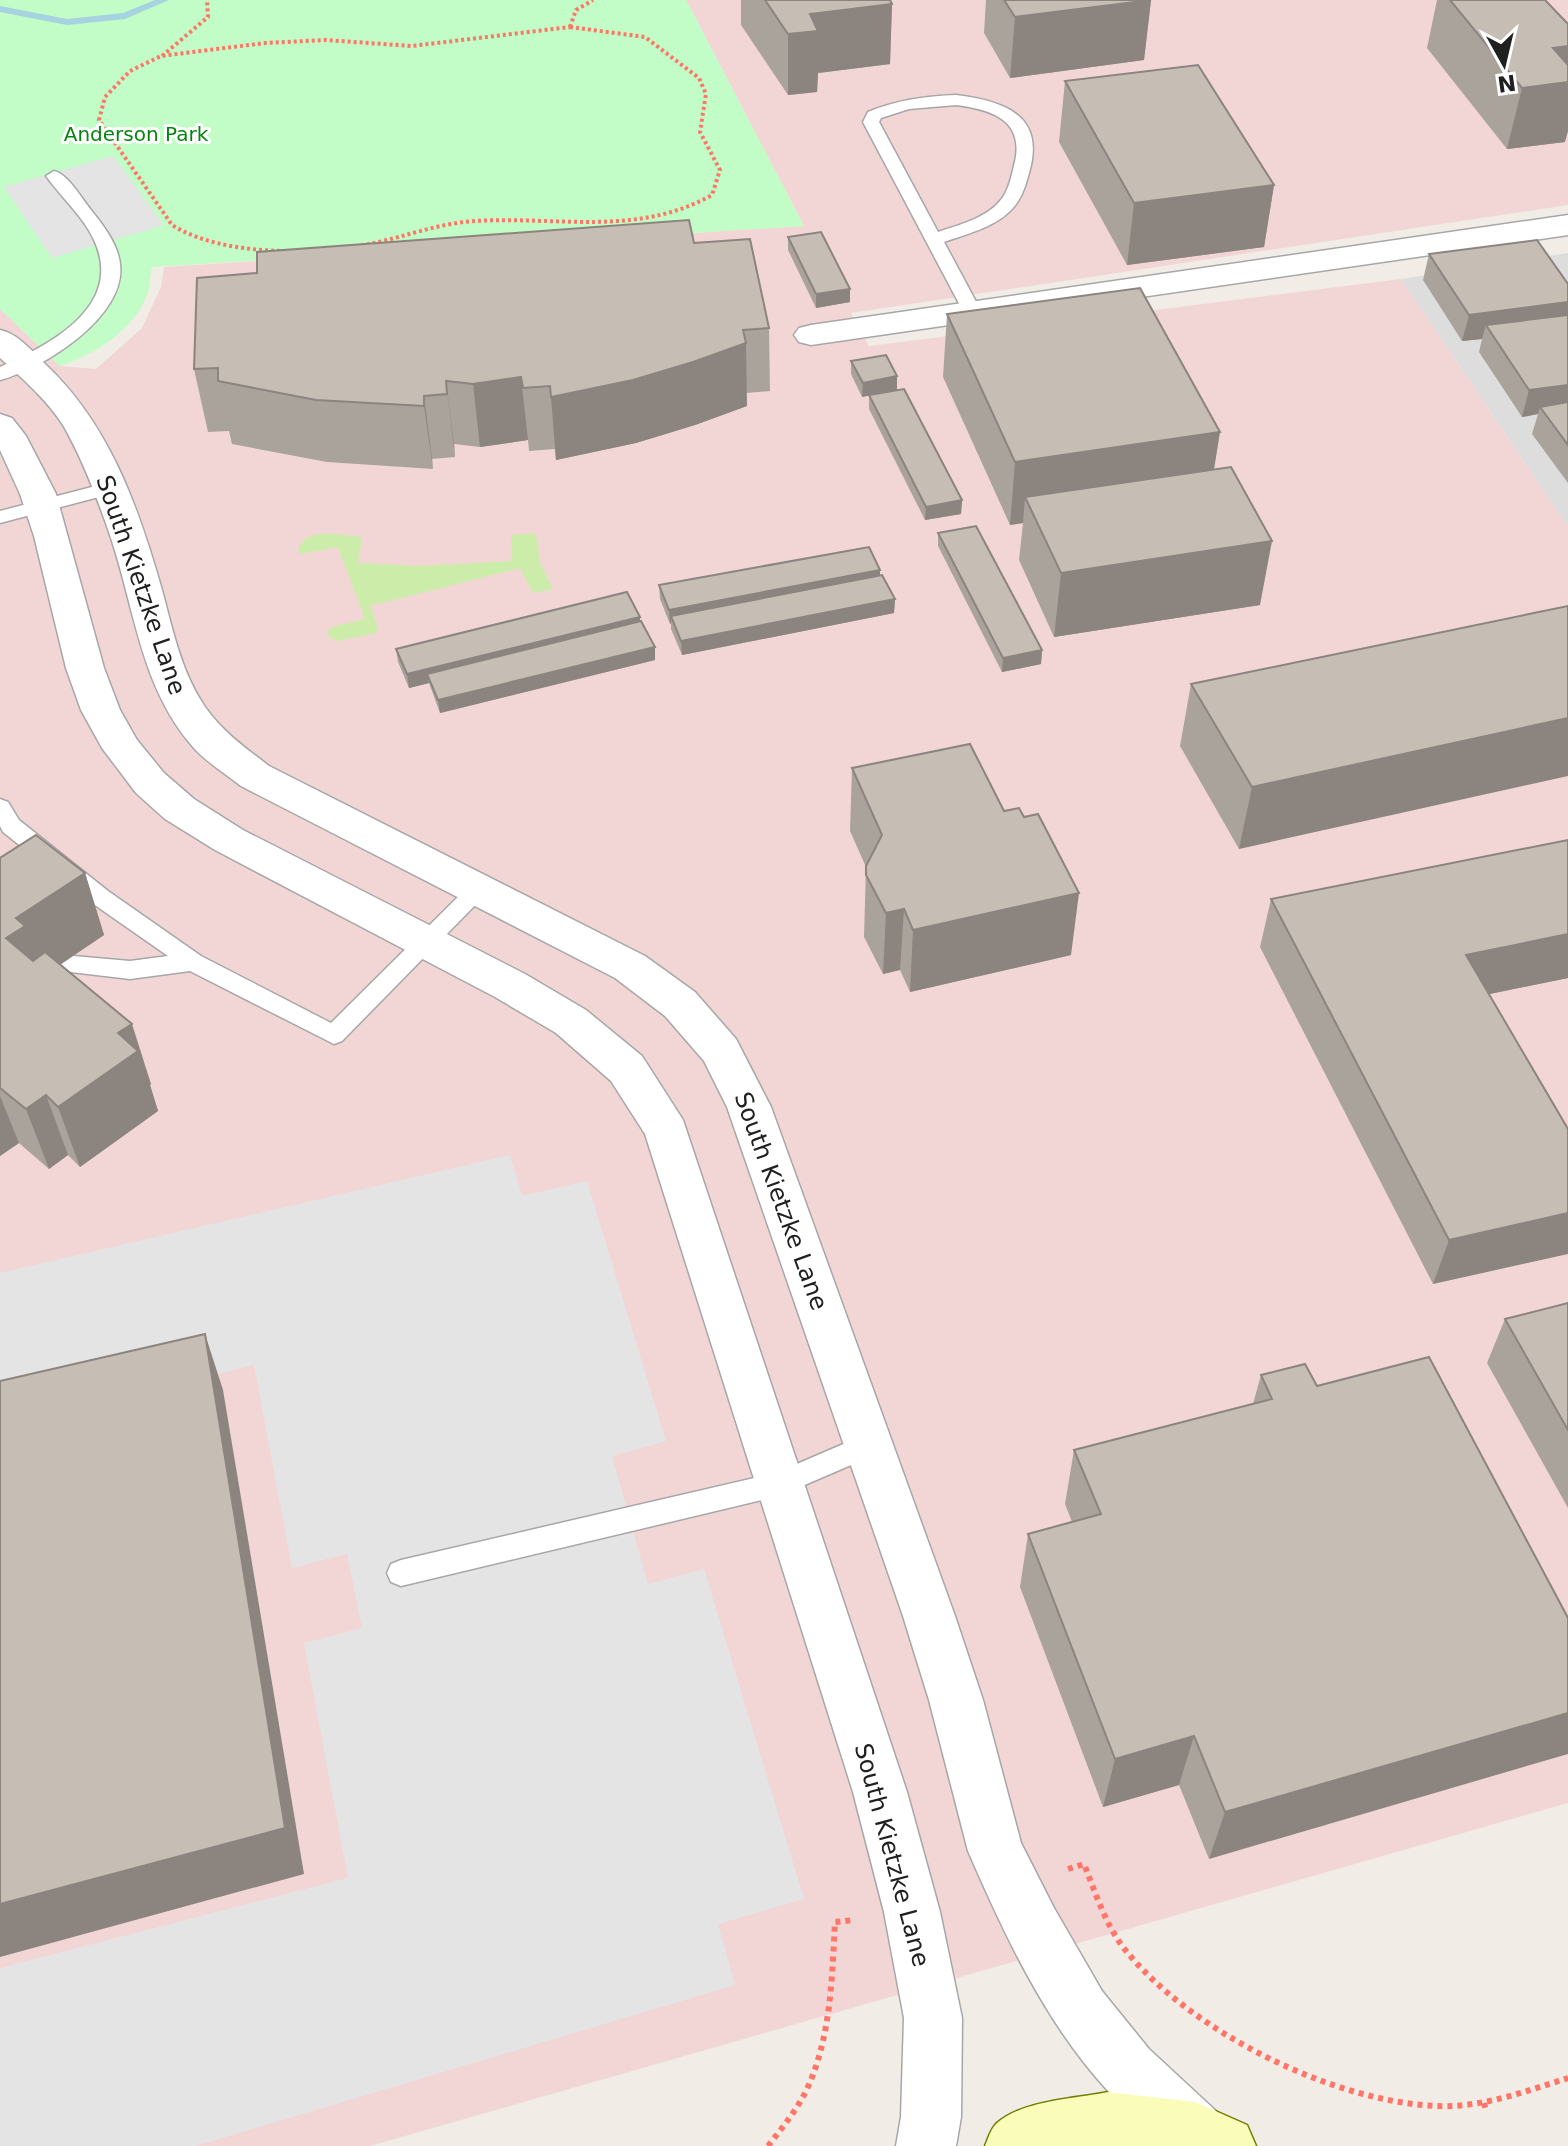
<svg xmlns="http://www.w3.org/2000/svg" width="1568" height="2146" font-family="'DejaVu Sans',sans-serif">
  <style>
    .residential { fill: #dedddd }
    .commercial { fill: #f2d6d5 }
    .grass { fill: #ccedaa }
    .park { fill: #c2fcc6 }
    .parking { fill: #e4e4e4 }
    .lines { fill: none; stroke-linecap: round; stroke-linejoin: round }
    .stream { fill: #a5d3e0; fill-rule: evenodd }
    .service-casing { stroke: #a7a7a7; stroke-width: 3 }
    .minor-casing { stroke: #a7a7a7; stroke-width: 3 }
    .secondary-casing { stroke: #727e00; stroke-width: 3 }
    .path-far1 { stroke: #ff7669; stroke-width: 4; stroke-dasharray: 3 3; stroke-linecap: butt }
    .path { stroke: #ff7669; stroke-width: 6; stroke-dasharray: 5 5; stroke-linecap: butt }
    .service { fill: #fff; fill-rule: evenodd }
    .minor { fill: #fff; fill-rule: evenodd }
    .secondary { fill: #fafcb9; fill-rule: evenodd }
    .wall { fill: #aaa39c }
    .shaded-wall { fill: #8b847f }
    .building { fill: #c6bdb5; stroke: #8b847f; stroke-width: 2 }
    .labels { text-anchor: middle; stroke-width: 6; stroke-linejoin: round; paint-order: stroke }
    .far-park-label { font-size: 20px; fill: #078510; stroke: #fff }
    .street-label { font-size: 24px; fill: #202020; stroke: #fff }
  </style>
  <rect width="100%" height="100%" fill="#f1ede6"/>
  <path class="residential" d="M1568 253V527L1401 279Z"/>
  <path class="commercial" d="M686 0H1568V205L851 313 869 346 1401 279 1568 527V1803L370 2146H0V309L60 366 96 369 142 328 161 287 164 267 804 226Z"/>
  <path class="grass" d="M536 533 540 563 553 589 533 593 520 568 370 606 378 627 376 633 337 641 326 635 331 627 365 619 338 547 300 554 298 551C305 525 342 536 362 537L358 563 420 566 512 561 511 535Z"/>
  <path class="park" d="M0 0H686L804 226 152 267C150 275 150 285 148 293 134 330 96 354 60 366L0 309Z"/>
  <g class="parking">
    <path d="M113 156 164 225 52 258 4 187Z"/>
    <path d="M510 1155 522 1196 587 1181 666 1441 612 1456 648 1584 704 1569 804 1899 718 1924 735 1985 195 2146H0V1968L348 1878 304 1643 362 1628 347 1554 292 1568 254 1365 0 1428V1273Z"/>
  </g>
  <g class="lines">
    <path class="stream" d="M155 0H169L125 19 67 25 0 12V6L67 19 123 13Z"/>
    <g class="service-casing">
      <g id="service">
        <path d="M956 95C1004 101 1046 115 1029 173 1025 187 1021 201 1010 211 993 228 966 234 944 242L981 311 972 316 963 311 863 122 868 112C897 100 925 96 956 95ZM956 105C994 110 1026 121 1014 166 1011 178 1008 192 1000 201 986 218 959 225 938 232L879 122 881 118 909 109Z"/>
        <path d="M54 171C68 174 82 199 91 210 103 225 118 244 120 264 127 316 43 369 0 380V367C50 345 125 306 94 240 83 216 61 197 46 176Z"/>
        <path d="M107 483 117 489 114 493 0 523V511Z"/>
        <path d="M0 799 8 802 19 820 108 891 201 956 331 1023 470 885 478 883 486 885 489 891 342 1041 334 1044 190 971 130 979 54 970 50 964 54 958 62 955 130 961 168 956 92 903 3 832 0 826Z"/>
        <path d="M869 1433 879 1437 882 1445 879 1453 779 1496 401 1586 391 1582 387 1573 391 1564 401 1560 776 1473Z"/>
      </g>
    </g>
    <g class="minor-casing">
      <g id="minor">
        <path d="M1568 215V235L811 345 799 342 794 335 799 328 811 325Z"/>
        <path d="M0 330C18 334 30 349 43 362 109 423 138 506 162 590 172 627 180 666 200 699 217 728 243 746 269 766L645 956 695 992 736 1039 771 1107 955 1616 983 1700 1021 1843 1054 1908 1102 1991 1149 2049 1216 2111 1225 2132 1219 2146H1167C1147 2128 1126 2111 1108 2091 1046 2024 1004 1934 968 1851L929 1700 903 1616 727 1107 704 1061 665 1016 615 978 241 786C226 774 206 762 193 747 141 688 135 610 111 538 98 500 83 460 63 425 47 400 22 378 0 358Z"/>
        <path d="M0 414 12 418 26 436 56 494 104 668 120 710 137 740 164 773 194 799 243 830 525 974 586 1010 642 1056 683 1120 907 1792 940 1912 962 2018 961 2117 956 2146H896L901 2117 904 2018 884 1912 853 1792 645 1134 611 1081 556 1033 495 997 215 850 165 819 136 793 102 748 81 710 66 668 34 536 20 494 0 450Z"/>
      </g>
    </g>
    <g class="secondary-casing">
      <path id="secondary" d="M1108 2092 1195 2102 1247 2125 1256 2146H985C988 2139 991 2128 997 2123 1024 2100 1074 2099 1108 2092Z"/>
    </g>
    <g class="path-far1">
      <path d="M570 27 645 37 699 78 706 94 700 132 720 170 712 195C637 237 557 216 475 221 440 223 407 236 374 243 316 255 223 257 172 225L99 120 105 97 130 71 161 56 265 43 326 40 412 46Z"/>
      <path d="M570 27 576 10 593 0"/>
      <path d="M162 56 208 17 207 0"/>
    </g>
    <g class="path">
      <path d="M1068 1869 1084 1864C1096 1894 1106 1927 1127 1952 1192 2032 1333 2102 1437 2106 1482 2108 1526 2091 1568 2078"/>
      <path d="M1484 2103 1486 2111"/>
      <path d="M768 2146C782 2128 797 2110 807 2089 831 2037 832 1978 835 1922L854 1920"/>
    </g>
    <use href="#service" class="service"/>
    <use href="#minor" class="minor"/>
    <use href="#secondary" class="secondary"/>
  </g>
  <g class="wall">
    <path d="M741 0H890L892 4 890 64 818 73 817 92 788 95 741 25Z"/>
    <path d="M986 0H1151L1144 60 1010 78 984 33Z"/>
    <path d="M1437 0H1545L1565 142 1507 149 1427 48Z"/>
    <path d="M1065 81 1274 185 1264 247 1127 265 1059 142Z"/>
    <path d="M788 237 850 289V302L816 308 788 250Z"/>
    <path d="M694 243 769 328 770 391 746 393 747 406 695 425 636 443 556 460 555 449 529 451 528 440 480 447 454 444 455 457 432 459 433 469 327 462 232 444 229 431 208 432 194 369Z"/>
    <path d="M1429 254 1568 284V483L1532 434 1538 414 1522 417 1479 352 1482 339 1462 341 1423 280Z"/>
    <path d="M947 314 1214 470 1260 605 1054 637 1019 560 1023 523 1010 525 943 377Z"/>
    <path d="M851 361 897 390 962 500 961 514 925 520 869 409V395L862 397 851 374Z"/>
    <path d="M938 533 1042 650 1041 664 1002 672 938 546Z"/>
    <path d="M880 570V575L895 599 894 613 682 655 671 629V623L670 624 660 599 659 585Z"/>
    <path d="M1568 606 1239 849 1180 746 1191 684Z"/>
    <path d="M640 617V621L655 660 440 713 429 683 409 688 398 662 396 649Z"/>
    <path d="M852 768 1071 955 910 992 900 970 883 974 864 937 866 867 850 831Z"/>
    <path d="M1568 840V978L1489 994 1568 1129 1433 1284 1260 947 1271 899Z"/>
    <path d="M0 858 85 873 104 935 60 965 151 1084 150 1085 158 1111 80 1167 68 1155 49 1169 19 1143 0 1156Z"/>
    <path d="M1568 1303V1508L1487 1363 1505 1319Z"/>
    <path d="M1429 1357 1209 1859 1179 1785 1103 1807 1020 1587 1028 1534 1072 1522 1065 1504 1074 1450 1253 1404 1261 1375 1317 1386Z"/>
  </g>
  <g class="shaded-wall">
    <path d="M1151 0 1144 60 1010 78 1015 17Z"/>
    <path d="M892 4 890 64 818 73 817 92 788 95V34L810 14Z"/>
    <path d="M1568 46V131L1565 142 1507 149 1522 88 1553 48Z"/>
    <path d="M1274 185 1264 247 1127 265 1134 203Z"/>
    <path d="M850 289V302L816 308V294Z"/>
    <path d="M1568 302V328L1486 325 1482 339 1462 341 1469 315Z"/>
    <path d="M746 343 747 406 695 425 636 443 556 460 551 397Z"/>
    <path d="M897 376V390L862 397 863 383Z"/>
    <path d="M521 377 528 440 480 447 473 384Z"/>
    <path d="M446 381 454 444 455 457Z"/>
    <path d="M1568 385V410L1540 407 1538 414 1522 417 1529 390Z"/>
    <path d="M424 396 432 459 433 469 424 406Z"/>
    <path d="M1220 432 1210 495 1025 497 1023 523 1010 525 1015 462Z"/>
    <path d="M962 500 961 514 925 520 926 507Z"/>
    <path d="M1272 541 1260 605 1054 637 1061 573Z"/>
    <path d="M880 570V584L671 616V623L670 624 669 610Z"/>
    <path d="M895 599 894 613 682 655 681 641Z"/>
    <path d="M640 617V631L427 674 429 683 409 688 407 674Z"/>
    <path d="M655 647V660L440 713 438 700Z"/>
    <path d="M1042 650 1041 664 1002 672 1003 658Z"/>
    <path d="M1568 718V776L1239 849 1252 787Z"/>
    <path d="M85 873 104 935 43 976 6 938 16 918Z"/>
    <path d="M1079 893 1071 955 910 992 913 930Z"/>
    <path d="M904 909 900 970 883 974 886 913Z"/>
    <path d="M1568 934V978L1451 1002 1466 955Z"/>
    <path d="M132 1024 151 1084 150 1085 158 1111 80 1167 58 1107 118 1033Z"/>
    <path d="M46 1095 68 1155 49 1169 26 1109Z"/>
    <path d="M0 1096 19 1143 0 1156Z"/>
    <path d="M1568 1213V1254L1433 1284 1449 1240Z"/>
    <path d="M205 1334 223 1390 304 1874 0 1957V1904Z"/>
    <path d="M1568 1713V1754L1209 1859 1225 1812Z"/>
    <path d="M1194 1736 1179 1785 1103 1807 1115 1759Z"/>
  </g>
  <g class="building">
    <path d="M765 0H890L892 4 810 14 818 31 788 34Z"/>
    <path d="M1004 0H1151L1015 17Z"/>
    <path d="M1450 0H1545L1568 24V46L1553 48 1568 65V82L1522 88Z"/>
    <path d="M1198 65 1274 185 1134 203 1065 81Z"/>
    <path d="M689 220 694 243 750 239 769 328 743 330 746 343 693 362 633 380 551 397 550 386 523 388 521 377 473 384 446 381 447 394 424 396V406L316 400 218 381V368L194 369 197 278 257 273V252Z"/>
    <path d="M821 232 850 289 816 294 788 237Z"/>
    <path d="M1537 240 1568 284V302L1469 315 1429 254Z"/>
    <path d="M1140 288 1220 432 1015 462 947 314Z"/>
    <path d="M1568 315V385L1529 390 1486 325Z"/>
    <path d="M886 355 897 376 863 383 851 361Z"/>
    <path d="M904 389 962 500 926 507 869 395Z"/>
    <path d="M1568 402V445L1540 407Z"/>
    <path d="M1231 467 1272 541 1061 573 1025 497Z"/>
    <path d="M976 526 1042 650 1003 658 938 533Z"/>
    <path d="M869 547 880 570 669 610 659 585Z"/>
    <path d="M882 575 895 599 681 641 671 616Z"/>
    <path d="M627 592 640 617 407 674 396 649Z"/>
    <path d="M1568 606V718L1252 787 1191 684Z"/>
    <path d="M641 621 655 647 438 700 427 674Z"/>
    <path d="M970 744 1004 811 1019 808 1024 817 1038 814 1079 893 913 930 904 909 886 913 866 875V866L882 835 852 768Z"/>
    <path d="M36 835 85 873 16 918 25 926 6 938 33 961 45 952 132 1024 118 1033 138 1051 58 1107 46 1095 26 1109 0 1088V858Z"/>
    <path d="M1568 840V934L1466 955 1568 1129V1213L1449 1240 1271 899Z"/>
    <path d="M1568 1303V1430L1505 1319Z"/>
    <path d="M205 1334 285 1828 0 1904V1381Z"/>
    <path d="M1429 1357 1568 1618V1713L1225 1812 1194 1736 1115 1759 1028 1534 1101 1514 1074 1450 1272 1399 1261 1375 1305 1364 1317 1386Z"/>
  </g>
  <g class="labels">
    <g class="far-park-label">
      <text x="136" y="141">Anderson Park</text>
    </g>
    <g class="street-label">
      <text transform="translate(141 585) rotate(71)" y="8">South Kietzke Lane</text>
      <text transform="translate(781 1201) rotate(70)" y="8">South Kietzke Lane</text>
      <text transform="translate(892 1855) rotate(75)" y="8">South Kietzke Lane</text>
    </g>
  </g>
  <g transform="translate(1504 64) rotate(172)" stroke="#ffffff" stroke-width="6" paint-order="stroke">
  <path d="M0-6L14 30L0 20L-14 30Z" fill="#202020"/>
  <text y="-12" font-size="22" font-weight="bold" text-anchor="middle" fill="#202020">N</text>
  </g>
</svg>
